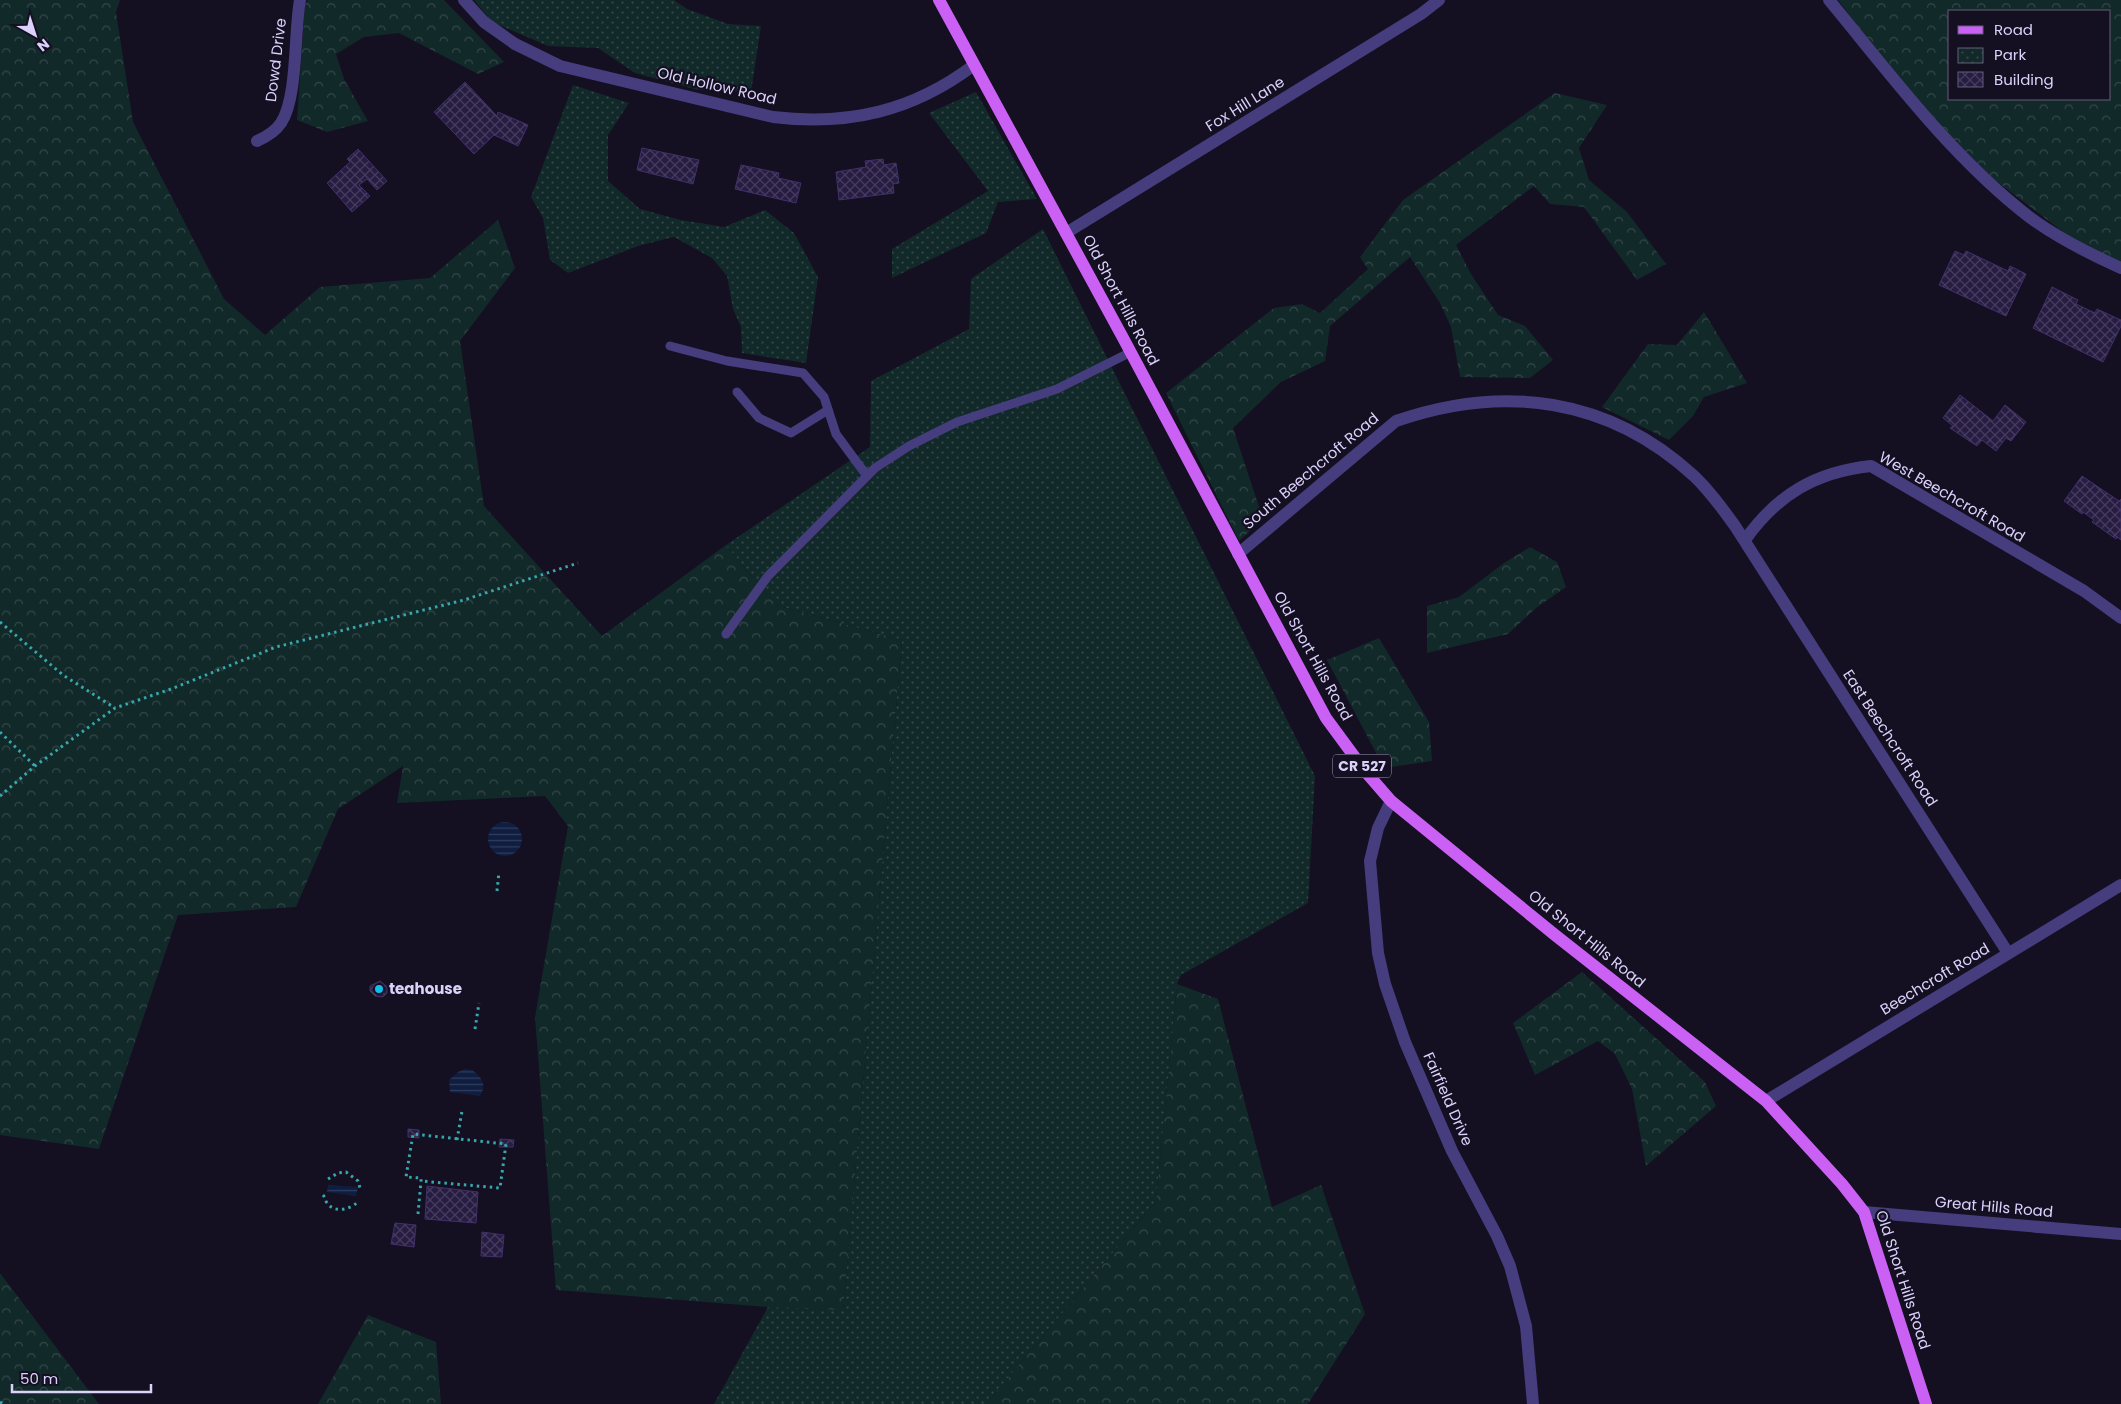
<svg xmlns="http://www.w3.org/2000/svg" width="2121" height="1404" font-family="Poppins,sans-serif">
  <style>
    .forest { fill: url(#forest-crowns); fill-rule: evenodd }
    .park { fill: url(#park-dots) }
    .water { fill: url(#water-rules) }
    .building { fill: url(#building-cross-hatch); stroke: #41306b }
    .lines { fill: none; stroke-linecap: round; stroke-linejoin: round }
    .path { stroke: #37a8ab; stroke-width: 3; stroke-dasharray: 2.5 4; stroke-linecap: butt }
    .service { stroke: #453d7d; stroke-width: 9 }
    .minor { stroke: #453d7d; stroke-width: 12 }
    .tertiary { stroke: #453d7d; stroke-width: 12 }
    .primary { stroke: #cb61f4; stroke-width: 12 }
    .poi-dot { fill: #10c0ea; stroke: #140f21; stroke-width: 2 }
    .labels { text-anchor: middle; stroke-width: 4.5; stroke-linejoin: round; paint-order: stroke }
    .shield { fill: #140f21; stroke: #9f98ba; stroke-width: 1 }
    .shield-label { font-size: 14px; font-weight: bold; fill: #dbd2fc }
    .street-label { font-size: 15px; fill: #dbd2fc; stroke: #140f21 }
    .poi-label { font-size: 15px; font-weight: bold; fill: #dbd2fc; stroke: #140f21; text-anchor: start }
  </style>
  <defs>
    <pattern id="forest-crowns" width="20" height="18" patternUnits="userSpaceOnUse" patternTransform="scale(1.25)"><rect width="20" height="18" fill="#12292a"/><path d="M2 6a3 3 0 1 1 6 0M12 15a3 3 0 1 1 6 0" fill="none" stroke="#34474a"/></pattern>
    <pattern id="park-dots" width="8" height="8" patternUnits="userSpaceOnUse" patternTransform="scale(1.25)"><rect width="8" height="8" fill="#12292a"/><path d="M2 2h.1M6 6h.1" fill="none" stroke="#34474a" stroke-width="1.8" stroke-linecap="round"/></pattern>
    <pattern id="water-rules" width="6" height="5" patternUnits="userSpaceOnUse" patternTransform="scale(1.25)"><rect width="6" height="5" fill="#0f1d40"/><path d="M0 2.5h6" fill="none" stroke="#313d5c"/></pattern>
    <pattern id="building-cross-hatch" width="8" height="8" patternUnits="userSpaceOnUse" patternTransform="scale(1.25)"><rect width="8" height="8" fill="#271c41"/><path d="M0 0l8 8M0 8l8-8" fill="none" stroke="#463c5d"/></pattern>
  </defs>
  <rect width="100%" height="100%" fill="#140f21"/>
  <g class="forest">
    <path d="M0 0H120L116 12 133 122 224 299 265 335 320 287 430 278 498 220 515 268 460 341 484 506 602 636 726 545 776 605 902 640 843 1311 768 1307 556 1290 535 1017 568 826 545 796 397 803 403 766 338 809 296 907 178 915 99 1149 0 1135Z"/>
    <path d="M308 0H444L504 62 478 74 399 33 364 37 336 54 344 79 368 121 327 132 297 120 305 4Z"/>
    <path d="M1838 0H2121V263L2088 251 1945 142ZM1950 11H2110V99H1950Z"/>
    <path d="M1555 93 1607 105 1579 148 1589 180 1627 212 1666 264 1637 280 1584 207 1550 204 1534 186 1456 245 1471 274 1498 315 1525 326 1553 360 1530 378 1460 377 1451 327 1440 303 1410 257 1330 326 1325 361 1281 382 1233 428 1263 519 1239 541 1166 393 1274 308 1302 304 1320 313 1368 269 1360 257 1403 200Z"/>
    <path d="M1704 312 1747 383 1704 397 1693 416 1669 440 1602 407 1648 344 1677 345Z"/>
    <path d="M1530 547 1557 562 1566 587 1536 608 1508 634 1427 653V606L1459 597 1504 563Z"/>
    <path d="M1379 638 1429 722 1432 761 1384 768 1327 660Z"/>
    <path d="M1582 972 1705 1082 1716 1106 1646 1166 1632 1089 1615 1054 1598 1041 1535 1075 1513 1023Z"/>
    <path d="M1177 984 1218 999 1272 1207 1321 1185 1365 1314 1308 1404H986L1156 1201Z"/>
    <path d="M0 1273 99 1404H0Z"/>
    <path d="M368 1315 436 1342 441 1404H318Z"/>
  </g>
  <g class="park">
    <path d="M474 0H674L687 9 728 24 761 26 751 92 698 90 635 73 598 48 548 46 492 22Z"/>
    <path d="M573 85 629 103 608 135V181L640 209 681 220 724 227 765 210 794 233 818 277 806 363 742 353 741 327 733 309 727 276 712 258 674 237 638 246 568 273 550 260 543 218 531 197Z"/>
    <path d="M976 92 1037 199 998 202 986 233 892 278V249L988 191 929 113Z"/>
    <path d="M1043 229 1315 776 1308 903 1181 975 1177 984 1156 1201 986 1404H714L768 1307 843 1310 902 640 776 605 726 545 870 447 871 381 969 329 971 279Z"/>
  </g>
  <g class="water">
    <circle cx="505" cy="839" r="17"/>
    <path d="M465 1069 472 1070C482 1077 487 1085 480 1096L450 1092 449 1080 458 1072Z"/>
    <path d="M328 1185 358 1187 356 1196 327 1192Z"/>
  </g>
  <g class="building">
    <path d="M465 82 497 116 498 112 528 125 518 146 494 135 474 154 434 112Z"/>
    <path d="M642 148 699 160 693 184 637 170Z"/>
    <path d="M358 149 387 181 377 190 367 179 359 185 370 196 352 212 327 183 350 162 347 159Z"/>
    <path d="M883 159 884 165 896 163 899 183 893 184 894 193 839 200 836 172 866 167 865 161Z"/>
    <path d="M741 165 779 173 778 178 801 183 796 203 735 189Z"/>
    <path d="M1955 251 1964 255 1966 251 2008 271 2010 266 2026 274 2006 316 1939 285Z"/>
    <path d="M2052 287 2078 300 2076 304 2095 313 2097 309 2121 320V326L2103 362 2033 328Z"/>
    <path d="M1960 395 1993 421 2005 405 2026 422 2011 441 2006 438 1996 451 1982 440 1977 446 1950 428 1953 426 1943 418Z"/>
    <path d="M2082 476 2119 501 2121 499V540L2117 537 2116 539 2092 522 2094 520 2083 512 2082 514 2064 501Z"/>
    <path d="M380 981 387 987V993L383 997 375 996 370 991V986Z"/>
    <path d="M408 1129 419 1130V1138L408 1137Z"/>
    <path d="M500 1139 514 1140 513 1147H499Z"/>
    <path d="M427 1186 478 1192 476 1223 425 1219Z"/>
    <path d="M395 1223 416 1225 414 1247 391 1244Z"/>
    <path d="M482 1232 504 1235 502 1257 481 1256Z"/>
  </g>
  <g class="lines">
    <g class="path">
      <path d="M0 622 63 675 115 708"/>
      <path d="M0 732 35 766"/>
      <path d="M0 796 35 766 115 708 171 689 276 647 464 600 578 563"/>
      <path d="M497 891 499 872"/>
      <path d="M475 1029 479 1003"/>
      <path d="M457 1140 462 1111"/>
      <path d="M328 1179 338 1173 346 1172 358 1181 360 1188"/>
      <path d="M323 1195C325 1197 325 1200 327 1203 335 1214 350 1209 358 1202"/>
      <path d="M418 1214 421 1181V1178L406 1177 413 1134 506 1144 500 1188 421 1181"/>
      <path d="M0 1402 3 1404"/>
    </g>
    <g class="service">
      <path d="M670 346 727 361 803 373 824 397 836 434 867 476"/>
      <path d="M737 392 759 418 791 433 828 410"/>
      <path d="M726 634 768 576 875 468 909 446 957 422 1057 389 1131 352"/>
    </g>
    <g class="minor">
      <path d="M464 0 484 22 515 44 560 66 773 117C849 126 913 111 974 65"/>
      <path d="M1829 0C1891 75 1951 156 2028 216 2053 235 2092 255 2121 268"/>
      <path d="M257 141C266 137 275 132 281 123 298 97 294 32 300 0"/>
      <path d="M1066 233 1421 14 1439 0"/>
      <path d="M1745 540C1777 495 1815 472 1871 466L2084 591 2121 618"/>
      <path d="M1238 554 1396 421C1503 384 1608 397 1694 476 1710 491 1722 508 1735 526L2008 953"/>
      <path d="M1391 801 1378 828 1370 861 1378 953 1385 984 1405 1042 1452 1151 1497 1236 1510 1266 1526 1326 1533 1404"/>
      <path d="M1766 1101 2121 885"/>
    </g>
    <path class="tertiary" d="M1864 1212 2121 1234"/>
    <path class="primary" d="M939 0 1122 336 1326 718 1365 771 1391 801 1555 935 1766 1101 1842 1184 1864 1212 1926 1404"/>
  </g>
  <circle class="poi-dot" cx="379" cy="989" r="5"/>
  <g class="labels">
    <rect class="shield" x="1333" y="754.5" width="58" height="23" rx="4"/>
    <g class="shield-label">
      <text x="1362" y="771">CR 527</text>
    </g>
    <g class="street-label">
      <text transform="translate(276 60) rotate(-83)" y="5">Dowd Drive</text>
      <text transform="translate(717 86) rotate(13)" y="5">Old Hollow Road</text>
      <text transform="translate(1245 104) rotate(-32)" y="5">Fox Hill Lane</text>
      <text transform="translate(1121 300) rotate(62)" y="5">Old Short Hills Road</text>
      <text transform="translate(1311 471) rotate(-40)" y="5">South Beechcroft Road</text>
      <text transform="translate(1952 497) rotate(30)" y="5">West Beechcroft Road</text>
      <text transform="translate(1313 656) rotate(61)" y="5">Old Short Hills Road</text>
      <text transform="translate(1890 738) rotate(57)" y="5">East Beechcroft Road</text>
      <text transform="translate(1587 939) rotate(39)" y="5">Old Short Hills Road</text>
      <text transform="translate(1935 979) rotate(-31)" y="5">Beechcroft Road</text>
      <text transform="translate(1448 1099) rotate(66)" y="5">Fairfield Drive</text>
      <text transform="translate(1994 1207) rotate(5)" y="5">Great Hills Road</text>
      <text transform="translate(1903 1280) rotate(72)" y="5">Old Short Hills Road</text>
    </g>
    <g class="poi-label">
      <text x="389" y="994">teahouse</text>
    </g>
  </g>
  <rect x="1948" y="10" width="162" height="90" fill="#140f21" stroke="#645d79"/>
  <rect x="1958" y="26" width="25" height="8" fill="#cb61f4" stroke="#645d79"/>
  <text x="1994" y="35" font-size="15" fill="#dbd2fc">Road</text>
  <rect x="1958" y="48" width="25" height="15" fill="url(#park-dots)" stroke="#645d79"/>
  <text x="1994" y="60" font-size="15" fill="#dbd2fc">Park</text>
  <rect x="1958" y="72" width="25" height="15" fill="url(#building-cross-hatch)" stroke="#645d79"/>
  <text x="1994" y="85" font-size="15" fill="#dbd2fc">Building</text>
  <g transform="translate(35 35) rotate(141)" stroke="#140f21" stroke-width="4" paint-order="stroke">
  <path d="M0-4L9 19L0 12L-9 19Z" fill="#dbd2fc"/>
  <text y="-8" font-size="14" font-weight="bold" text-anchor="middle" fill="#dbd2fc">N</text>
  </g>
  <path d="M12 1384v8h139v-8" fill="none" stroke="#dbd2fc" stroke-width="2.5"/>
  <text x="20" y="1384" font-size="15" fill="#dbd2fc" stroke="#140f21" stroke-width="4" paint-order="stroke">50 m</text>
</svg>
